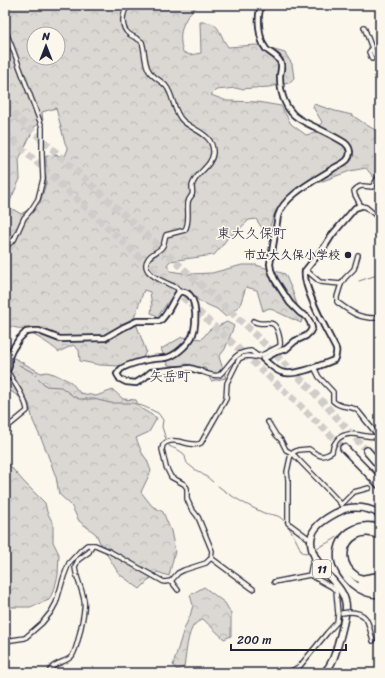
<svg xmlns="http://www.w3.org/2000/svg" width="385" height="678" font-family="Sriracha,'Klee One',sans-serif">
  <style>
    .forest { fill: url(#forest-crowns); stroke: #7e7d87; fill-rule: evenodd }
    .lines { fill: none; stroke-linecap: round; stroke-linejoin: round }
    .stream { stroke: #787681; stroke-width: 1 }
    .minor-tunnel { stroke: #d0ccc9; stroke-width: 3.5; stroke-dasharray: 3.5 2; stroke-linecap: butt }
    .motorway-tunnel { stroke: #d0ccc9; stroke-width: 7; stroke-dasharray: 7 3.5; stroke-linecap: butt }
    .minor-casing { stroke: #22223b; stroke-width: 6 }
    .tertiary-casing { stroke: #22223b; stroke-width: 8 }
    .primary-casing { stroke: #22223b; stroke-width: 9 }
    .motorway-casing { stroke: #22223b; stroke-width: 10 }
    .minor { stroke: #fbf7ec; stroke-width: 3.5 }
    .tertiary { stroke: #fbf7ec; stroke-width: 4.5 }
    .primary { stroke: #fbf7ec; stroke-width: 6 }
    .motorway { stroke: #fbf7ec; stroke-width: 7 }
    .minor-bridge-casing { stroke: #22223b; stroke-width: 6; stroke-linecap: butt }
    .minor-bridge { stroke: #fbf7ec; stroke-width: 3.5 }
    .poi-dot { fill: #22223b; stroke: #fbf7ec; stroke-width: 1.5 }
    .labels { text-anchor: middle; stroke-width: 3.5; stroke-linejoin: round; paint-order: stroke }
    .shield { fill: #fbf7ec; stroke: #636270; stroke-width: 1 }
    .shield-label { font-size: 11px; font-weight: bold; fill: #22223b }
    .poi-label { font-size: 12px; font-weight: bold; fill: #22223b; stroke: #fbf7ec; text-anchor: end }
    .quarter-label { font-size: 14px; fill: #22223b; stroke: #fbf7ec }
  </style>
  <defs>
    <pattern id="forest-crowns" width="20" height="18" patternUnits="userSpaceOnUse"><rect width="20" height="18" fill="#dbd8d3"/><path d="M2 6a3 3 0 1 1 6 0M12 15a3 3 0 1 1 6 0" fill="none" stroke="#bcb9b6"/></pattern>
  </defs>
  <rect width="100%" height="100%" fill="#fbf7ec"/>
  <filter id="ink" filterUnits="userSpaceOnUse"><feTurbulence type="fractalNoise" baseFrequency=".025" numOctaves="2"/><feDisplacementMap in="SourceGraphic" scale="8" xChannelSelector="R" yChannelSelector="G"/><feConvolveMatrix kernelMatrix="1 2 1 2 8 2 1 2 1" color-interpolation-filters="sRGB"/></filter>
  <g filter="url(#ink)">
    <g class="forest">
      <path d="M5 5H199C187 13 179 28 181 42 181 45 182 49 183 52L190 55 201 53 200 22C221 21 218 33 228 47L256 45 285 53 292 64 294 78 289 83 269 87 239 89 236 88 216 90 211 95 227 101 257 102 281 106 291 124 306 135 315 133 322 122 313 107 314 104 335 111 352 115 365 124 380 133V170L375 179 366 168 350 171 320 182 301 185 275 212 269 229 262 228 256 219 249 220 235 233 229 236 221 247 214 255 170 261 167 265 170 271 189 274 212 273 242 265H256L285 274 292 290 302 319 301 323 269 308 263 311 257 290 246 287 240 305 226 317 217 309 199 301 190 290 171 298 158 316 151 313 152 306 150 292 144 290 134 318 146 351 142 360 119 366 100 365 80 361 79 350 73 345 59 352C47 342 37 336 23 330 17 327 10 328 5 323ZM34 34H58V58H34ZM56 108 65 143 68 149 65 156 46 155V183L40 203 21 214 9 207 10 201 20 179 19 159 35 126 43 122 42 112Z"/>
      <path d="M227 322 234 326 225 349 219 357 226 378 211 381 205 368 168 365 161 349 182 337 202 339 209 330Z"/>
      <path d="M5 344H6V355L16 359 41 373 47 372 54 374 71 382 80 393 96 396 113 390 123 399 136 400 140 408 157 418 149 432 136 438 142 453 147 460 151 471 141 492 152 506 163 512 171 531 175 551 169 576 157 572 140 589 119 574 101 545 96 534 79 521 71 505 59 494 56 477 44 445 33 421 29 403 12 392 8 391 5 395Z"/>
      <path d="M5 460 23 481 45 503 47 512 53 523V542L59 554 58 575 55 587 49 600 30 607H11L5 609Z"/>
      <path d="M204 587 225 603 231 613V636L224 639 203 619C200 621 197 622 195 624 187 632 186 656 184 667L177 670 173 665 184 629 190 616 193 605 190 595Z"/>
    </g>
    <g class="lines">
      <g class="stream">
        <path d="M359 281 380 274"/>
        <path d="M19 365 32 372 46 386 61 387 73 396 79 399H94L110 403H133L145 407 158 413 163 420 162 427 166 439"/>
        <path d="M169 445V446C173 448 180 450 184 454 186 457 185 462 189 465 197 472 206 475 213 482"/>
        <path d="M218 486C232 497 248 506 264 513 270 515 276 514 281 518 291 527 296 541 302 552L306 553 309 552"/>
        <path d="M315 549 333 540 353 525 373 522 380 524"/>
      </g>
      <path class="minor-tunnel" d="M369 488 380 484"/>
      <g class="motorway-tunnel">
        <path d="M5 106 243 323 311 389 367 451"/>
        <path d="M5 133 293 399 344 448"/>
      </g>
      <g class="minor-casing">
        <g id="minor">
          <path d="M129 5C122 12 120 27 129 34 133 37 138 38 142 42 145 51 144 61 148 69 152 78 160 79 166 86 174 96 173 112 183 121 194 131 214 134 213 153 212 167 195 173 192 186 192 189 193 192 192 195 190 198 188 199 188 203 187 212 190 222 185 230L166 235C164 239 165 244 162 247 159 252 151 253 148 259 138 274 168 283 177 288L179 292"/>
          <path d="M364 27 374 54 380 58"/>
          <path d="M5 30 12 47 42 127V155L43 179 38 199 31 210 24 218 14 240 5 247"/>
          <path d="M372 49 369 52 372 59"/>
          <path d="M380 175 372 187C363 186 360 184 354 191L355 195 361 206 366 207 380 219"/>
          <path d="M358 255 354 269 345 278 341 284 337 297V302C353 314 360 319 380 318"/>
          <path d="M306 270 320 282 341 284"/>
          <path d="M314 367 319 377 333 392V401C343 410 349 404 358 411L379 437"/>
          <path d="M200 371C206 373 213 377 219 375 221 374 224 370 226 368 234 358 237 352 251 351L259 357"/>
          <path d="M268 422 276 435 281 440 286 450 292 453 327 489 341 504"/>
          <path d="M5 429 27 411C27 400 13 381 7 371"/>
          <path d="M341 505 354 492 369 488"/>
          <path d="M311 540 288 523V480L287 472 290 458 292 453 298 450 309 449C320 456 320 459 332 452 333 446 334 443 339 438 352 428 366 440 380 436"/>
          <path d="M211 558 253 589"/>
          <path d="M310 575C311 568 311 563 315 558"/>
          <path d="M171 581 178 590"/>
          <path d="M274 582 310 575 332 587 336 591 338 614 337 622 327 633 300 666 288 673"/>
          <path d="M349 612C370 612 368 625 373 641"/>
          <path d="M5 641 25 638 42 623 51 612 56 603 64 576 69 563 81 550 87 545H95L109 551 164 582 171 581 178 573 184 570 206 563 211 558 212 551 198 517 191 508 187 499V488L184 484 171 477 166 467 162 449 163 445C174 434 191 449 201 443L226 399 227 383 239 359 243 357 248 356 255 357 264 354 280 346C281 340 278 327 273 324 269 322 263 324 259 323 257 323 255 322 253 321"/>
          <path d="M49 673C52 662 65 663 71 657 77 652 86 608 84 600 82 588 76 578 75 567L78 560 89 552 92 545"/>
        </g>
      </g>
      <g class="tertiary-casing">
        <g id="tertiary">
          <path d="M262 5C256 15 259 40 266 49 271 54 279 56 281 64 282 68 280 73 280 76 280 90 283 103 292 113 298 120 307 123 315 127 325 132 336 137 345 143 350 147 352 154 347 160 344 163 338 166 334 168 316 180 284 195 278 216L270 264 271 270 275 280 290 303 300 313 307 317 310 322 312 328 310 332 306 336 295 341 286 349 276 352 263 359C268 363 275 370 281 372 294 377 321 365 334 360 336 356 337 353 336 349 328 333 302 287 305 271L325 246 332 235 355 208 361 206"/>
          <path d="M5 373 7 371 9 366V357L12 350 19 339 26 332 34 331H39L60 339 105 338 124 327 137 321H160C169 313 172 301 179 292 198 288 197 323 193 334 191 342 176 355 169 357 164 359 158 358 153 359 145 360 128 364 121 369 120 370 118 373 117 374L120 379 126 382 136 383 144 378 151 372 190 368 200 371"/>
        </g>
      </g>
      <g class="primary-casing">
        <path id="primary" d="M324 673C334 663 336 650 340 637 342 629 346 615 346 607 346 583 311 569 311 541 311 527 325 519 336 513 339 512 342 510 344 509 356 506 369 508 380 514"/>
      </g>
      <g class="motorway-casing">
        <g id="motorway">
          <path d="M344 448 380 485"/>
          <path d="M367 451 380 466"/>
          <path d="M380 529C358 520 334 537 339 562 341 570 346 577 352 583 360 590 369 594 380 594"/>
          <path d="M380 535C340 518 324 581 380 583"/>
          <path d="M364 579 376 577 380 576"/>
          <path d="M361 585 374 589H380"/>
        </g>
      </g>
      <use href="#minor" class="minor"/>
      <use href="#tertiary" class="tertiary"/>
      <use href="#primary" class="primary"/>
      <use href="#motorway" class="motorway"/>
      <g class="minor-bridge-casing">
        <path id="minor-bridge" d="M342 613 349 612"/>
      </g>
      <use href="#minor-bridge" class="minor-bridge"/>
    </g>
  </g>
  <circle class="poi-dot" cx="348" cy="255" r="4"/>
  <g class="labels">
    <rect class="shield" x="313" y="560" width="18" height="18" rx="3"/>
    <g class="shield-label">
      <text x="322" y="573">11</text>
    </g>
    <g class="poi-label">
      <text x="340" y="259">市立大久保小学校</text>
    </g>
    <g class="quarter-label">
      <text x="252" y="238">東大久保町</text>
      <text x="170" y="381">矢岳町</text>
    </g>
  </g>
  <rect width="385" height="678" fill="none" stroke="#fbf7ec" stroke-width="20"/>
  <rect x="10" y="10" width="365" height="658" fill="none" stroke="#22223b" stroke-width="1.5" filter="url(#ink)"/>
  <g transform="translate(46 46)"><circle r="19" fill="#fbf7ec" stroke="#a4a2a5"/>
  <path d="M0-3L7 15L0 10L-7 15Z" fill="#22223b"/>
  <text y="-6" font-size="11" font-weight="bold" text-anchor="middle" fill="#22223b">N</text>
  </g>
  <path d="M231 644v6h115v-6" fill="none" stroke="#22223b" stroke-width="2"/>
  <text x="237" y="644" font-size="12" fill="#22223b" stroke="#fbf7ec" stroke-width="3" paint-order="stroke">200 m</text>
</svg>
